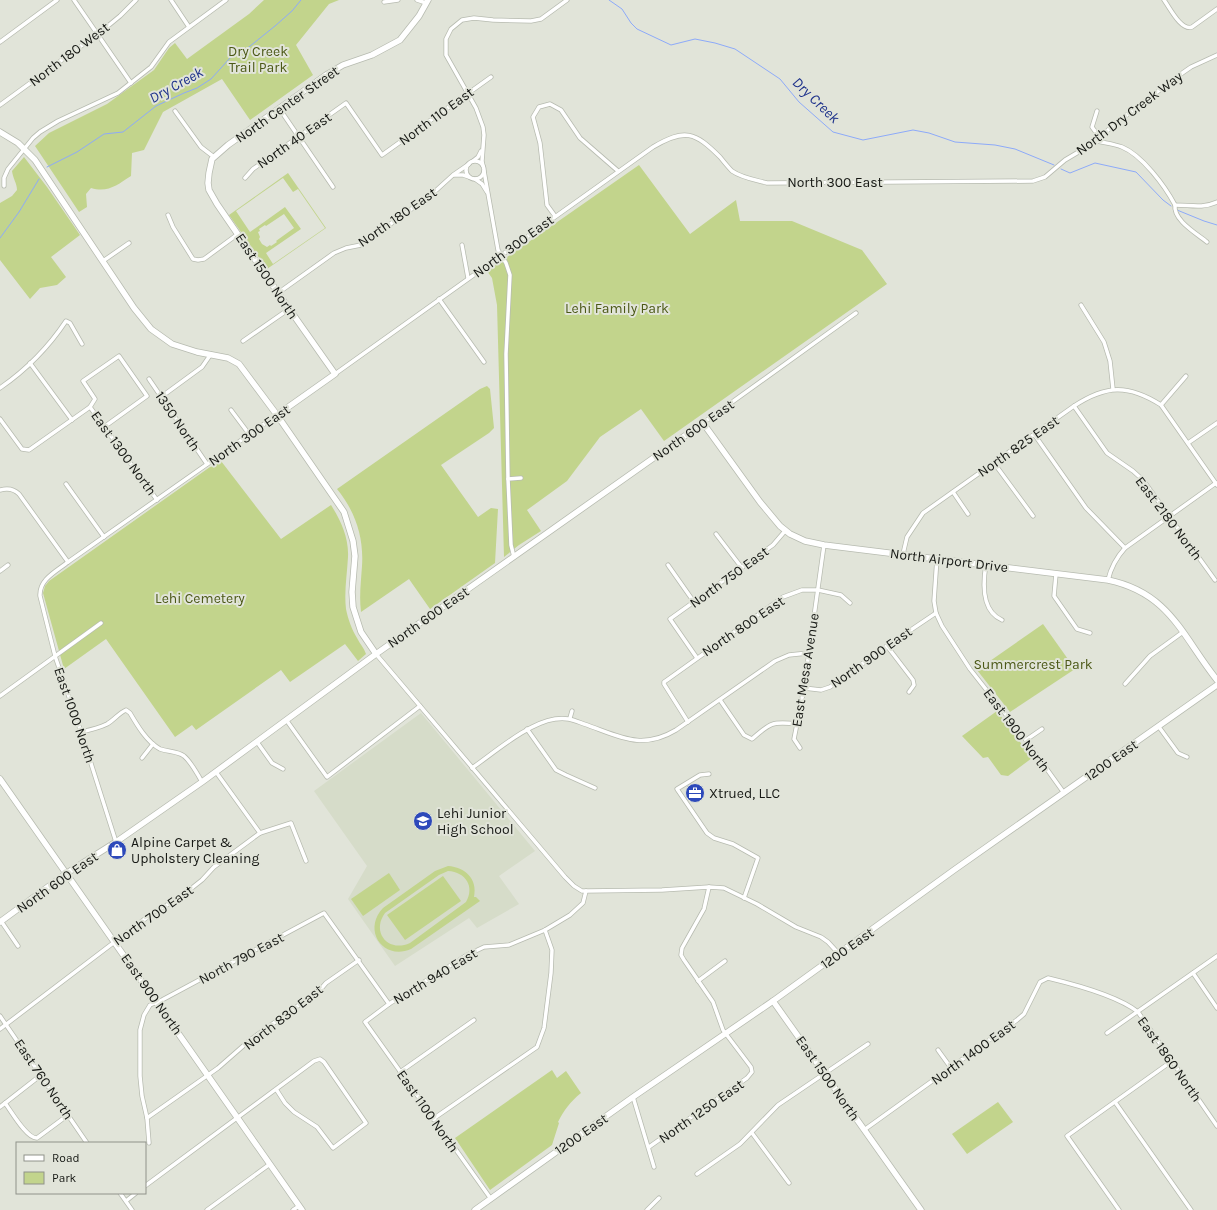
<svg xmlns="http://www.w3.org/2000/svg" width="1217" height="1210" font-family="Karla,sans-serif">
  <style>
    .built { fill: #d6dcc9 }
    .green { fill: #c2d48c; fill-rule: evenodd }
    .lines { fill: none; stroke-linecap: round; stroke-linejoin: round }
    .stream { stroke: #8daaf9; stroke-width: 1 }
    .street-casing { stroke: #b7bbb0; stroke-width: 5 }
    .secondary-casing { stroke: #b7bbb0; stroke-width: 7 }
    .street { stroke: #fff; stroke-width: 3.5 }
    .secondary { stroke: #fff; stroke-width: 5.5 }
    .labels { text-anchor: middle; stroke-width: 4; stroke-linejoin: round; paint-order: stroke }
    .park-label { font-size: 14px; fill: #4b5816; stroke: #e1e4d9 }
    .street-label { font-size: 14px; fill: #161814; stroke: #e1e4d9 }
    .poi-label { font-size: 14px; fill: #161814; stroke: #e1e4d9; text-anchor: start }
    .water-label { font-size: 15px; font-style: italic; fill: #1e328b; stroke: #e1e4d9 }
  </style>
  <rect width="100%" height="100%" fill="#e1e4d9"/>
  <path class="built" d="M421 713 535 851 499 876 519 904 477 928 469 918 395 966 348 899 367 866 314 791Z"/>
  <g class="green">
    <path d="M264 0H339L329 4 296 45 313 75 250 120 222 79 163 112 144 150 132 153 131 176C117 185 108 193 91 188L86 194 87 207 79 212 35 146 49 133 107 104 154 70 169 48 175 43 187 59 249 14Z"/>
    <path d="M24 157 47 187 80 235 51 257 66 277 57 285 40 288 30 299 0 260V203L12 196 17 190C17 183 13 179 12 171Z"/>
    <path d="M639 165 690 234 736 200 740 221H792L862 250 887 284 664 441 641 409 600 437 567 481 527 510 541 531 519 545 504 557 497 305 492 278 487 271Z"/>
    <path d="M288 173 326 228 267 269 229 215ZM283 178 293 192 298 189 325 228 273 264 266 253 301 229 285 207 250 232 236 211ZM284 214 294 228 276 241 277 242 271 246 270 245 267 247 262 244 259 239 260 237 258 232 260 231 259 229 265 225 266 226Z"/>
    <path d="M487 386 490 389 494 428 489 433 441 465 478 517 491 508 498 509 495 563 430 609 409 579 361 612C359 596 361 582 362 566 364 537 355 511 337 489L480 389Z"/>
    <path d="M221 461 281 539 331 505C341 521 349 538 348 557 347 575 344 592 346 609 348 619 352 630 357 638 360 644 364 648 366 654L358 661 345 644 290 682 281 670 196 730 192 725 175 737 106 639 64 669 43 593 45 586 49 581 210 467 214 466Z"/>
    <path d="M1043 624 1075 669 1010 712 977 670Z"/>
    <path d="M997 711 1032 758 1008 776 1001 775 988 757 983 758 962 736Z"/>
    <path d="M448 866C465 867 478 879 474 897H476L480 901 411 949C383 961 362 930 383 908L435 871ZM448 871C466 872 475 887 466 902L410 943C388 953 371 932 385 913L439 875Z"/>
    <path d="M389 873 400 890 363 916 351 899Z"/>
    <path d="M443 876 461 901 405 940 387 915Z"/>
    <path d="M552 1070 557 1078 566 1071 581 1093C570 1102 564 1110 558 1122L559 1123 552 1145 490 1190 455 1138Z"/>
    <path d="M998 1102 1013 1122 967 1154 952 1134Z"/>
  </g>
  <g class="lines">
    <g class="stream">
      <path d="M609 0 622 9 631 23 637 29 671 45 695 39 715 43 735 49 780 79 799 102 833 132 863 140 913 130 929 133 955 142 995 145 1015 149 1054 165"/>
      <path d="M47 167 77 152 104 134 123 132 156 106 184 93 197 88 211 79 230 58 244 51 275 26 292 11 301 0"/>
      <path d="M1061 169 1070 173 1095 163 1136 172 1163 200 1171 206"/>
      <path d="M1177 210 1204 221 1217 225"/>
      <path d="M0 238 19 212 39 179"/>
    </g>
    <g class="street-casing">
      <g id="street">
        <path d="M74 0 131 83"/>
        <path d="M171 0 189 27"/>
        <path d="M417 0 426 3"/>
        <path d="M1164 0C1170 8 1181 31 1192 27L1217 9"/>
        <path d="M384 2 398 0"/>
        <path d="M0 42 57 0"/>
        <path d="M0 105 103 30 120 16 136 0"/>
        <path d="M279 108 333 187"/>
        <path d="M175 111 201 147 214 157"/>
        <path d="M1097 111 1092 127 1100 138"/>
        <path d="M1097 141C1105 143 1114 144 1122 147 1142 155 1165 186 1175 205 1191 205 1201 209 1217 202"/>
        <path d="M473 161 478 157 481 151"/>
        <circle cx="475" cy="170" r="9"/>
        <path d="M483 166 482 161 484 135 483 127 476 108 446 55V39L451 29 462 20 474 18 493 20 531 21 541 19 567 0"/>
        <path d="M484 171 498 250 506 263 510 275 506 354 508 479"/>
        <path d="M454 175H463L469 177"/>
        <path d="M245 178 253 169 346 103 382 155 491 77"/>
        <path d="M475 179 482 184 487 192"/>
        <path d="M4 186V178L8 169 33 138 40 132 58 121 118 93 151 67 169 42 226 0"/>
        <path d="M1175 205C1173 220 1196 233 1207 242"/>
        <path d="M168 215 173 227 193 259 198 260 204 259 238 234"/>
        <path d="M555 216 547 205 540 143 533 117 539 107 550 104 561 110 580 138 618 171"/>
        <path d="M462 245 468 278"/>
        <path d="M103 261 129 243"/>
        <path d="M278 293 334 253 346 248 361 245 431 195 453 175 469 164"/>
        <path d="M439 299 484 362"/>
        <path d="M1081 305 1104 342 1110 361 1113 389"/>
        <path d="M243 341 289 309"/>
        <path d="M30 363 72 420"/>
        <path d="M335 374 653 147C685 128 695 132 720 157 724 162 728 167 732 171 742 178 756 180 767 183L1033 181 1045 177 1065 160 1097 141 1111 127 1178 76 1191 67 1217 55"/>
        <path d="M149 379 207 464"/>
        <path d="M0 388C26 370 48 348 66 321L70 323 82 344"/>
        <path d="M161 397 202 367 211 354"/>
        <path d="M1161 405 1186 376"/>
        <path d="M1074 406 1107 453 1133 471 1143 480 1215 580"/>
        <path d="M90 407 157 500"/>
        <path d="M231 410 249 434"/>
        <path d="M0 419 22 449 29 450 90 407 95 399 83 381 119 356 147 396 104 427"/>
        <path d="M703 423 856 313"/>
        <path d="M1034 434 1086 508 1125 548"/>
        <path d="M1188 443 1217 423"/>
        <path d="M994 463 1033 516"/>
        <path d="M66 484 104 537"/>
        <path d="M0 490C7 488 14 489 19 494L68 562"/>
        <path d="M953 492 968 514"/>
        <path d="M716 534 742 568"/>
        <path d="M903 554 907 537 923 513 1074 406C1106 385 1128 384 1161 405L1217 485"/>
        <path d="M514 557 511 545 508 479 521 478"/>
        <path d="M937 558 934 601 936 613 942 626 970 669 1026 740 1064 793"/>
        <path d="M986 564C983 582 981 611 1002 620"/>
        <path d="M668 565 694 602"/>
        <path d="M0 571 8 565"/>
        <path d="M1056 574 1054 596 1077 629 1090 633"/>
        <path d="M1108 580C1111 567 1116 558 1125 548L1216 483"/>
        <path d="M887 646 913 680 914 685 909 692"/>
        <path d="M376 654 565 877 574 886 582 891H586L662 890 709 887 724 888 757 904 796 927 821 937 828 942 839 954"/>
        <path d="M697 658 670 619 773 545 785 531"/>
        <path d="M1125 684 1150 656 1183 632"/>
        <path d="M804 688 821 690 830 687 887 646 936 613"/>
        <path d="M0 696 101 623"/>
        <path d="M720 700 744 735 752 739C770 723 772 721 797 724"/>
        <path d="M570 718 572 711"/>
        <path d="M287 721 327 777 420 706"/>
        <path d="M688 722 664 684V682L667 680 783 597 802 590H818L841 595 850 603"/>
        <path d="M1159 727 1178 753 1187 757"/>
        <path d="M527 729 556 770 566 775 595 788"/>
        <path d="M81 732C90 730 99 728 107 724 114 720 119 713 126 710L130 713C137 725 147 742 160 749 168 752 177 751 184 756 191 762 197 773 202 782"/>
        <path d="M1026 740 1042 729"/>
        <path d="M257 742 272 763 283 769"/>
        <path d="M800 748 794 739 804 688 824 545"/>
        <path d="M142 758 153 744"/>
        <path d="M472 768C495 752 528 723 555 719 567 717 573 720 584 724 619 736 641 751 676 730L775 661 789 655 808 653"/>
        <path d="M216 772 260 833"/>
        <path d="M709 774 700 775 677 789 707 833 714 838 733 844 758 858 744 898"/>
        <path d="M116 842 81 732 55 656 40 596C39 579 57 571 68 562L277 415"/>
        <path d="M1 921 18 946"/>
        <path d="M1193 973 1217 1008"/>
        <path d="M698 981 725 961"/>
        <path d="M0 1016 87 1143"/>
        <path d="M0 1029 154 912 178 899 202 880 214 867 260 833 291 823 306 861"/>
        <path d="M1107 1033 1217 956"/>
        <path d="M938 1050 951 1068"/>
        <path d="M400 1072 474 1020"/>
        <path d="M633 1097 654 1167"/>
        <path d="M1115 1102 1191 1210"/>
        <path d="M5 1103C11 1111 27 1139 37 1138L68 1115"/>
        <path d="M0 1107 41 1075"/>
        <path d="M147 1118 218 1068 250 1040 320 990 326 983 359 960"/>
        <path d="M433 1119 537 1047 544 1028 551 973 552 950 545 930"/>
        <path d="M864 1130 1017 1020 1024 1014 1040 982 1048 978C1073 984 1118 996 1138 1012L1217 1126"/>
        <path d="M752 1133 789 1183"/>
        <path d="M149 1143 147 1118 142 1096 140 1076V1030L144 1015 150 1005 162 1000 324 913 389 1004"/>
        <path d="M649 1147 747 1078 752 1072 751 1067 723 1030 713 1002 684 960 681 955 682 948 704 909 709 887"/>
        <path d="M697 1174 740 1144 778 1105 868 1044"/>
        <path d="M145 1186 314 1061 320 1059 324 1062 366 1123 333 1148 317 1127 294 1112 285 1103 276 1089"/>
        <path d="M120 1193 132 1210"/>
        <path d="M491 1199 365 1022 389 1004 467 955 484 947 509 945 545 930 570 915 583 903 586 891"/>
        <path d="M126 1201 136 1193"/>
        <path d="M207 1210 270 1164"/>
        <path d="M293 1210 299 1206"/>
        <path d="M647 1210 659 1198"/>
        <path d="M1119 1210 1067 1136 1172 1061"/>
      </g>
    </g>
    <g class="secondary-casing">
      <g id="secondary">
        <path d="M0 132 18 143 35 160 134 308 151 329 172 344 197 352 228 358 239 364 277 415 344 512 353 541 355 556 352 592 353 607 361 632 376 654"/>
        <path d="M277 415 335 374 278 293 217 204 209 190 208 183 209 173 212 159 228 145 326 75 343 65 372 55 400 40 419 16 428 0"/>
        <path d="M0 779 302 1210"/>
        <path d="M0 922 67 873 116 842 202 782 376 654 703 423 760 502 780 526 790 534 805 541 824 545 1108 580C1170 593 1182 636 1217 680"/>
        <path d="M773 1001 921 1210"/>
        <path d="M475 1210 633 1097 773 1001 954 870 1217 685"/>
      </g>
    </g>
    <use href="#street" class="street"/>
    <use href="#secondary" class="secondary"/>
  </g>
  <defs>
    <g id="office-disc" transform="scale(1)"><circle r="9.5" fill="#2d49ba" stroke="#e1e4d9"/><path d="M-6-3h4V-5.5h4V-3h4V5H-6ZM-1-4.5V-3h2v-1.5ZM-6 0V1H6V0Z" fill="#fff"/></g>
    <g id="school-disc" transform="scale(1)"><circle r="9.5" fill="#2d49ba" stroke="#e1e4d9"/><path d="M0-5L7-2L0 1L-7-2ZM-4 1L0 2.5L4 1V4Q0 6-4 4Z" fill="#fff"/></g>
    <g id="shop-disc" transform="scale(1)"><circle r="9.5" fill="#2d49ba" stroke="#e1e4d9"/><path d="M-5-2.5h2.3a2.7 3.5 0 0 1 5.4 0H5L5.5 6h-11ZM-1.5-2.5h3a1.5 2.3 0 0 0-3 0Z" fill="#fff"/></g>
  </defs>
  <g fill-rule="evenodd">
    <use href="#office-disc" x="695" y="793"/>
    <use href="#school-disc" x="423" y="821"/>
    <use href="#shop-disc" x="117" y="850"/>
  </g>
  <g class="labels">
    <g class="park-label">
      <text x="258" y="56">Dry Creek<tspan x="258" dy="16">Trail Park</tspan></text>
      <text x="617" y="313">Lehi Family Park</text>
      <text x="200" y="603">Lehi Cemetery</text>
      <text x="1033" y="669">Summercrest Park</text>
    </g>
    <g class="street-label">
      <text transform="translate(69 54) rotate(-37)" y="5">North 180 West</text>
      <text transform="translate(287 104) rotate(-35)" y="5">North Center Street</text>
      <text transform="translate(1129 113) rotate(-37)" y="5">North Dry Creek Way</text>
      <text transform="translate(436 116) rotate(-36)" y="5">North 110 East</text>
      <text transform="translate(294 140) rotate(-35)" y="5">North 40 East</text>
      <text x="835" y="187">North 300 East</text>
      <text transform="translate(397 217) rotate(-35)" y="5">North 180 East</text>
      <text transform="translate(513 246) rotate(-36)" y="5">North 300 East</text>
      <text transform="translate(267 276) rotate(56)" y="5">East 1500 North</text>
      <text transform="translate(178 421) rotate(56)" y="5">1350 North</text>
      <text transform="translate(693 430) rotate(-35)" y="5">North 600 East</text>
      <text transform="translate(249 435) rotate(-35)" y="5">North 300 East</text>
      <text transform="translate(1018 446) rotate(-35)" y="5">North 825 East</text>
      <text transform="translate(124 453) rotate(54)" y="5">East 1300 North</text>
      <text transform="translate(1169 518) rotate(53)" y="5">East 2180 North</text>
      <text transform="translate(949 560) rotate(7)" y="5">North Airport Drive</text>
      <text transform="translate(729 577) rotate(-36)" y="5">North 750 East</text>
      <text transform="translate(428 617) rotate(-35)" y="5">North 600 East</text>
      <text transform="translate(743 626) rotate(-34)" y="5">North 800 East</text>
      <text transform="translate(871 657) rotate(-35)" y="5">North 900 East</text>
      <text transform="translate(805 670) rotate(-81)" y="5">East Mesa Avenue</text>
      <text transform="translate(75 715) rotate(71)" y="5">East 1000 North</text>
      <text transform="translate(1017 730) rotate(53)" y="5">East 1900 North</text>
      <text transform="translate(1111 760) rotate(-35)" y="5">1200 East</text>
      <text transform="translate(57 882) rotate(-35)" y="5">North 600 East</text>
      <text transform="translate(153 915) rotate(-35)" y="5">North 700 East</text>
      <text transform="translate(847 948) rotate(-35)" y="5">1200 East</text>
      <text transform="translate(241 958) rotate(-28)" y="5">North 790 East</text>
      <text transform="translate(435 976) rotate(-31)" y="5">North 940 East</text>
      <text transform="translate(152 994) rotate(55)" y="5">East 900 North</text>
      <text transform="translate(283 1017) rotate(-38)" y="5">North 830 East</text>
      <text transform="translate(973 1052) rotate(-36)" y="5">North 1400 East</text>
      <text transform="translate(1170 1059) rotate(55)" y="5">East 1860 North</text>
      <text transform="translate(828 1078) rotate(55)" y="5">East 1500 North</text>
      <text transform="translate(44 1079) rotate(56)" y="5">East 760 North</text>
      <text transform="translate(428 1111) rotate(55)" y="5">East 1100 North</text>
      <text transform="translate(701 1111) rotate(-35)" y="5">North 1250 East</text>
      <text transform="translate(581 1134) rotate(-35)" y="5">1200 East</text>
    </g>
    <g class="poi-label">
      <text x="709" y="798">Xtrued, LLC</text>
      <text x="437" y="818">Lehi Junior<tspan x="437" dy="16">High School</tspan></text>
      <text x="131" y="847">Alpine Carpet &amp;<tspan x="131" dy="16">Upholstery Cleaning</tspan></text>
    </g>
    <g class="water-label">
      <text transform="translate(176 85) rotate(-29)" y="5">Dry Creek</text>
      <text transform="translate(816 100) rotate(44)" y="5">Dry Creek</text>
    </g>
  </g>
  <rect x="16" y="1142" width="130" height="52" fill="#e1e4d9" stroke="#90928a"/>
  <rect x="24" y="1155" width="20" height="6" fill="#ffffff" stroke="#90928a"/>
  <text x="52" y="1162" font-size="12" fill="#161814">Road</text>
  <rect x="24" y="1172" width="20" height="12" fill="#c2d48c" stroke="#90928a"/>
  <text x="52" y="1182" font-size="12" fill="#161814">Park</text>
</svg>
